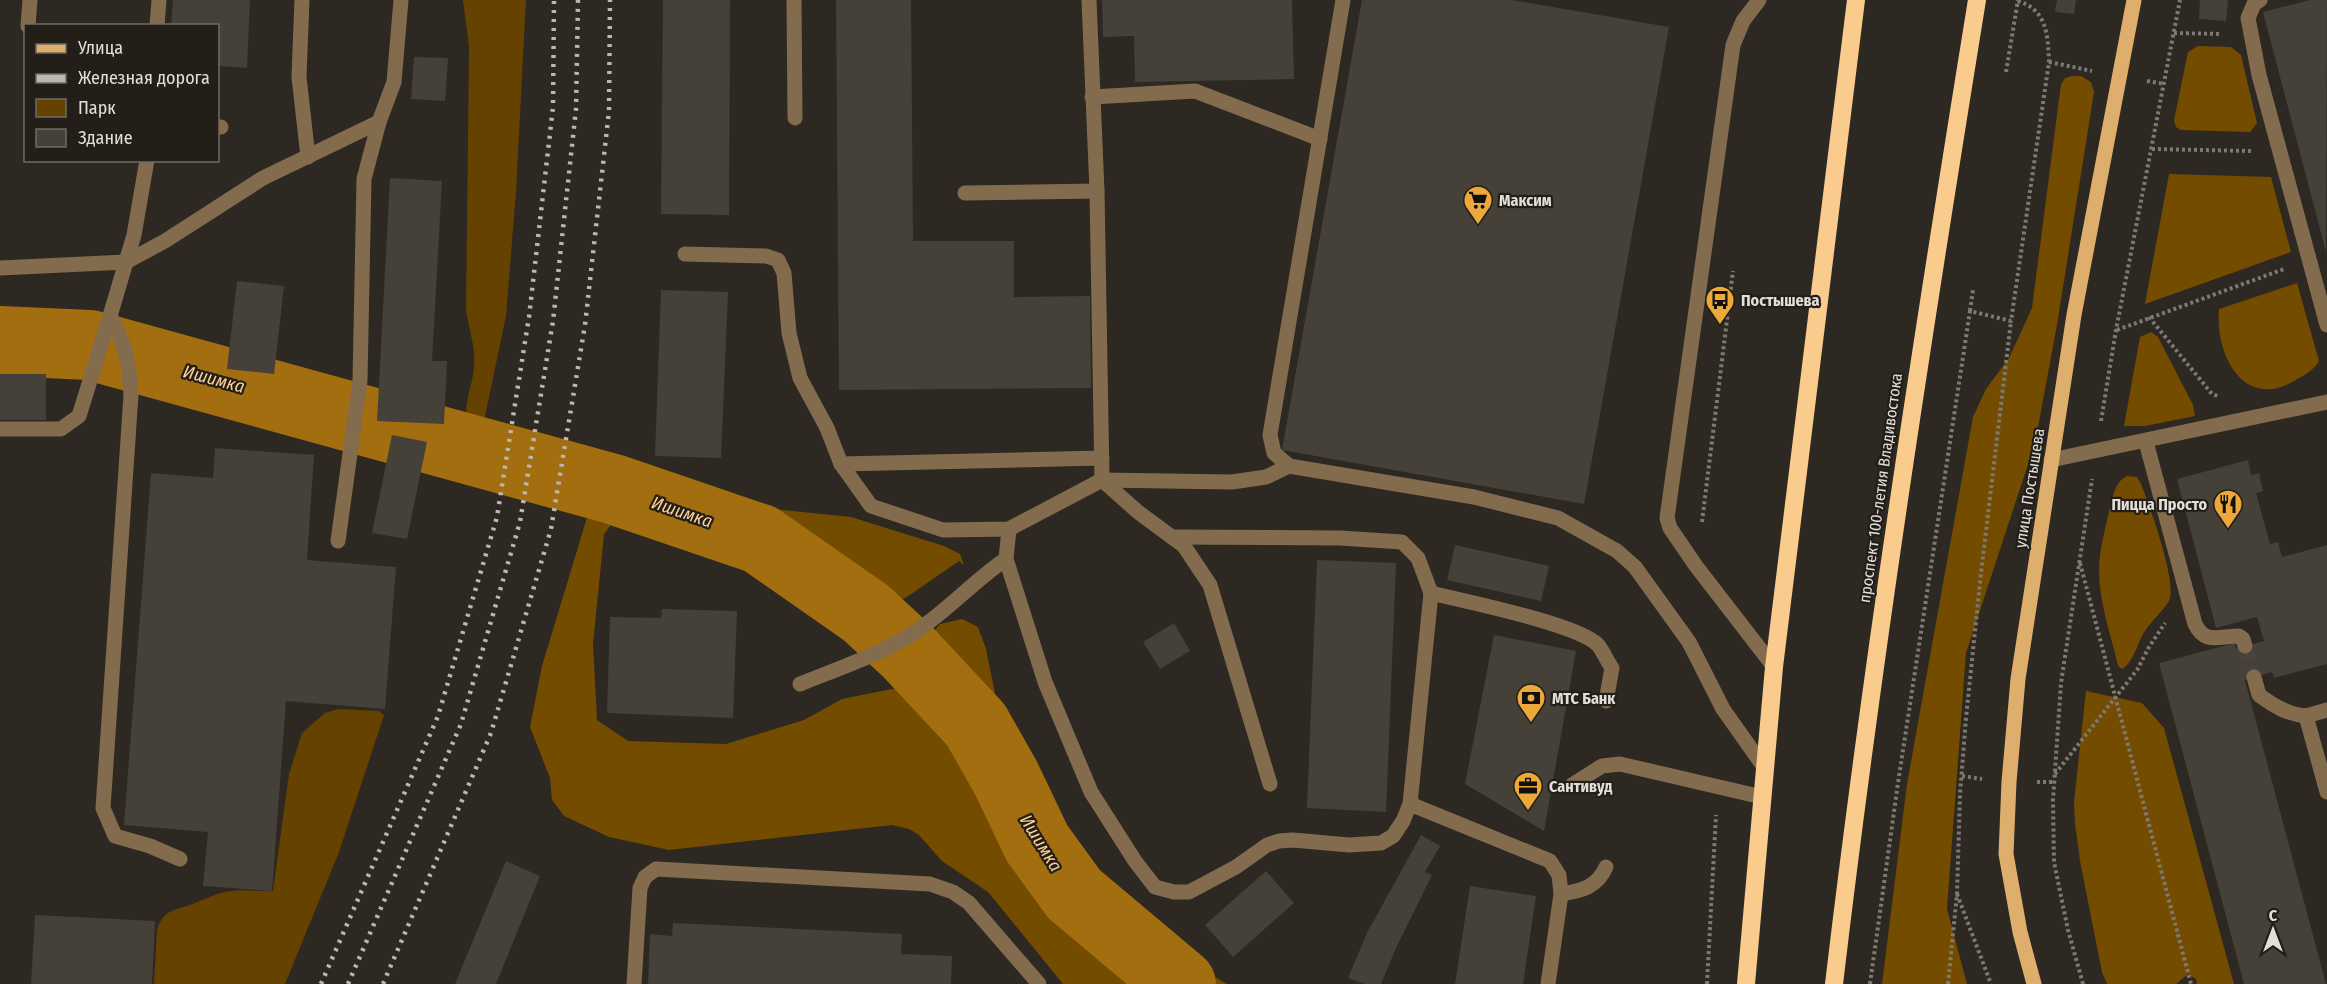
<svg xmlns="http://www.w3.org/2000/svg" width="2327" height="984" font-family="'Fira Sans Condensed',sans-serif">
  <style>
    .green { fill: #654200 }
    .forest { fill: #734c00 }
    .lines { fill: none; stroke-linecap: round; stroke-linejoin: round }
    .river { stroke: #a26e0f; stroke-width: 70 }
    .building { fill: #454038 }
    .minor-tunnel { stroke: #48433d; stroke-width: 15; stroke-dasharray: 15 8; stroke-linecap: butt }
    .path { stroke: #7d7973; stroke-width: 4; stroke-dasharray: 3 3; stroke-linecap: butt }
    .minor { stroke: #836c4d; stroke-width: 15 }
    .major { stroke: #deaf6c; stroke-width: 15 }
    .highway { stroke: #f9cc8d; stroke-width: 18 }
    .rail { stroke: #bbb8b3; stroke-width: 4.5; stroke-dasharray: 3 6; stroke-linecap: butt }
    .labels { text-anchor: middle; stroke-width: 4.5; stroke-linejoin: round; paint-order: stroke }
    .poi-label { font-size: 16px; font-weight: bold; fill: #e2dfdb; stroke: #231e18; text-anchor: start }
    .street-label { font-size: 16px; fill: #e2dfdb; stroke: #231e18 }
    .water-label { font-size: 18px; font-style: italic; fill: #fcd197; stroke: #231e18 }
  </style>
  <rect width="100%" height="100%" fill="#2d2821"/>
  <g class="green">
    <path d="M463 0H526L516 192 506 316 483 426 479 428 467 424C463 406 472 387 474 368 476 348 469 330 466 311L469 47Z"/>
    <path d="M338 709 379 711 384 715 339 852 285 984H154L157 930C163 912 170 911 187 906 202 901 215 893 231 891 245 889 259 892 273 891L289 774 302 733 325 713Z"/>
  </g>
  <g class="forest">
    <path d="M2198 46 2231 47 2241 55 2257 123 2250 132 2181 130 2176 127 2174 120 2188 52Z"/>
    <path d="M2072 76H2081L2091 82 2094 92 2057 325 2035 443 1966 653 1947 909 1967 984H1882L1907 784 1973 417 1986 389 2009 358 2032 308 2061 84 2065 78Z"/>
    <path d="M2169 174 2271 177 2291 252 2145 304Z"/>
    <path d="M2297 283 2319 361C2313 371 2304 375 2294 381 2242 411 2215 353 2219 309Z"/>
    <path d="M2151 332 2158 337 2193 405 2195 416 2145 426H2124L2140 337Z"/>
    <path d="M2127 476 2137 477 2141 484C2149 504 2178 584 2169 601 2163 611 2150 622 2143 634 2137 645 2133 663 2122 669L2118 666C2111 635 2099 602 2099 570 2099 550 2105 531 2109 511 2113 498 2114 482 2127 476Z"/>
    <path d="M621 478 633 481 647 491 676 499 851 517 944 546 960 554 964 565 959 561 907 597 882 608 855 601 821 599 787 590 755 573 732 538 639 505 619 514 604 534 593 644 597 720 628 741 726 744 804 720 842 699 897 688 911 661 940 624 962 619 978 627 986 649 1000 718 1005 762 1025 813 1085 884 1156 941 1227 984H1063L988 892 942 861 919 835 909 829 892 825 669 850 609 837 564 816 552 800 550 778 530 727 542 666 595 491Z"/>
    <path d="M2086 691 2142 703 2164 728 2234 984H2197L2196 979 2188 974 2176 984H2107L2102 972 2080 861 2075 823 2074 802Z"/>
  </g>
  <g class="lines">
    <path class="river" d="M0 341 90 345 613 489 760 539 866 613 907 651 976 725 1006 778 1037 843 1074 894 1181 984"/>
  </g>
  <g class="building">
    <path d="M173 0H250L247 68 218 66V26H171Z"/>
    <path d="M663 0H730L729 215 661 214Z"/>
    <path d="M836 0H911L913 241H1014V297L1090 296 1091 388 839 390Z"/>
    <path d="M1102 0H1292L1294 79 1135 82 1134 36 1103 37Z"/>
    <path d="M1362 0H1512L1669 27 1584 504 1282 450Z"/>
    <path d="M2057 0H2076L2074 14 2055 12Z"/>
    <path d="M2200 0H2228L2226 21 2199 19Z"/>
    <path d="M2310 0H2327L2326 252 2263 12Z"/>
    <path d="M414 57 448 58 445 101 411 99Z"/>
    <path d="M390 178 442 181 432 361H447L444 424 377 421Z"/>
    <path d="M237 281 284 286 274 374 227 369Z"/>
    <path d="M1711 288 1728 290 1725 311 1709 308Z"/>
    <path d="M661 290 728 292 721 458 655 456Z"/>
    <rect x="0" y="374" width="46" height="46"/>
    <path d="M392 435 427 442 407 539 372 533Z"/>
    <path d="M215 448 314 455 307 560 396 567 385 709 286 701 272 891 203 886 208 832 124 825 151 473 213 478Z"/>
    <path d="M2248 460 2251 475 2259 473 2263 491 2256 493 2270 544 2278 542 2282 557 2327 545V664L2274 678 2272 672 2245 680 2326 984H2244L2159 663 2235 643 2236 648 2264 641 2257 617 2216 628 2177 479Z"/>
    <path d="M1455 545 1549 566 1541 601 1447 580Z"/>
    <path d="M1317 560 1396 563 1386 812 1307 808Z"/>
    <path d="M662 609 737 611 733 718 607 713 610 617 661 618Z"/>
    <path d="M1174 623 1190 651 1160 669 1143 642Z"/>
    <path d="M1494 635 1576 651 1544 831 1465 784Z"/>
    <path d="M1421 835 1440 846 1425 872 1432 875 1396 948 1381 984H1365L1348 978 1367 933Z"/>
    <path d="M506 861 540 876 496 984H455Z"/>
    <path d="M1266 871 1294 903 1233 957 1205 925Z"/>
    <path d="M1470 886 1536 896 1523 984H1455Z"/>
    <path d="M35 915 155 921 152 984H31Z"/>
    <path d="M673 923 902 934 901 954 952 956 951 984H648L650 934 672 936Z"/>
  </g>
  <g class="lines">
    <path class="minor-tunnel" d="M2245 646 2254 677"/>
    <g class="path">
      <path d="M2174 33 2222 34"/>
      <path d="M2049 62 2092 71"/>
      <path d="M2006 72 2018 0"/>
      <path d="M2147 81 2164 84"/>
      <path d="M2152 149 2251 151"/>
      <path d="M1970 311 1973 290"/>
      <path d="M2149 317 2212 394 2218 396"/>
      <path d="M2117 330 2284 269"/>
      <path d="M2101 421 2116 330 2180 0"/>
      <path d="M1702 522 1733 271"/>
      <path d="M2080 563 2191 984"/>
      <path d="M2055 774 2137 670 2149 647 2165 623"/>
      <path d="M1962 776 1982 779"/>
      <path d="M2037 782H2054"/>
      <path d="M1957 894 1991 984"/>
      <path d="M1707 984 1716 815"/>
      <path d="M1870 984 1898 783 1970 311 2011 321 2049 62C2048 35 2047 9 2017 1"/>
      <path d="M1948 984 1957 894 1960 794 1966 718 1981 573 2011 321"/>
      <path d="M2083 984 2068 930 2054 862 2053 800 2061 683 2092 479"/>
    </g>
    <g class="minor">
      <path d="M302 0 299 77 308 157"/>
      <path d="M794 0 795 118"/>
      <path d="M1089 0 1097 191 1102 480 1138 512 1184 546 1210 585 1270 784"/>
      <path d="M1343 0 1270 435 1274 453 1289 466 1474 497 1558 518 1617 551 1635 567 1689 642 1723 709 1764 767"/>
      <path d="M1759 0 1743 21 1733 45 1667 518 1670 528 1696 566 1774 667"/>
      <path d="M2260 0 2254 4 2248 18 2259 75 2327 325"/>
      <path d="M28 26 30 0"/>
      <path d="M157 26 159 0"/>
      <path d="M1092 97 1195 91 1320 139"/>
      <path d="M218 127H221"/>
      <path d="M147 160 134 235 110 316C125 342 130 366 131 395L103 808 115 836 150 846 180 859"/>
      <path d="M965 193 1097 191"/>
      <path d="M685 254 766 256 778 260 784 273 789 333 800 378 827 428 841 464 871 506 943 530 1009 529 1102 480 1232 482 1266 477 1289 466"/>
      <path d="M0 268 126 262 165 241 263 178 379 122 394 82 401 0"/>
      <path d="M0 429H61L79 416 110 316"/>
      <path d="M2146 442 2195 624C2205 645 2219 636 2239 636L2243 639 2245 646"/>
      <path d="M2051 460 2327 402"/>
      <path d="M841 464 1102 458"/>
      <path d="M1009 529 1006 559 1045 682 1091 792 1135 861 1155 887 1174 892H1189L1236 867 1267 845 1279 841 1293 840 1349 845 1381 843 1393 836 1403 821 1410 804 1431 593 1418 558 1402 542 1340 538 1172 537"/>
      <path d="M338 541 360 381 364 179 379 122"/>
      <path d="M1431 593C1463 601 1578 624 1598 645 1603 651 1607 661 1612 668L1606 701"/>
      <path d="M2254 677 2259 695C2274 706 2287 714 2306 716"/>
      <path d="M800 684C837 669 875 656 909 636 945 614 972 582 1006 559"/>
      <path d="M2327 710 2306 716 2327 792"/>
      <path d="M1572 785 1602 766 1620 764 1762 797"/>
      <path d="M1410 804 1550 861 1559 875 1561 894 1548 984"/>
      <path d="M1561 894C1582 891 1597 887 1606 867"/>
      <path d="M634 984 640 888 645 877 656 869 930 884 953 892 969 903 1039 984"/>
    </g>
    <path class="major" d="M2034 984 2020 932 2006 854 2009 782 2018 679 2074 315 2134 0"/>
    <g class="highway">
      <path d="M1746 984 1774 667 1856 0"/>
      <path d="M1834 984C1873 655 1924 327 1977 0"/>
    </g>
    <g class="rail">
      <path d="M321 984 438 716 497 517 529 317 553 107 554 0"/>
      <path d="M348 984 461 724 520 522 553 321 576 109 578 0"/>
      <path d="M383 984 491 733 551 529 585 325 609 111 610 0"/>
    </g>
  </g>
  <defs>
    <g id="supermarket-pin" transform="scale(1.5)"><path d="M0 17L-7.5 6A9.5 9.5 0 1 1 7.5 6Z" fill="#eda83b" stroke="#231e18"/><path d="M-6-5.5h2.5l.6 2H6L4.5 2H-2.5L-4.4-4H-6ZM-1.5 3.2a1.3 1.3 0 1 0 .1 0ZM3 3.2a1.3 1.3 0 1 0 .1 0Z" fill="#111"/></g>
    <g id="bus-pin" transform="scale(1.5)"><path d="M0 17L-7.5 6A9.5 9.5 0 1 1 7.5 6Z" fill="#eda83b" stroke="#231e18"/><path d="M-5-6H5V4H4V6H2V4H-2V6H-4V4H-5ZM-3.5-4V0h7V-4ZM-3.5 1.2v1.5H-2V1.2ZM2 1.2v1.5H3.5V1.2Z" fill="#111"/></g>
    <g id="restaurant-pin" transform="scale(1.5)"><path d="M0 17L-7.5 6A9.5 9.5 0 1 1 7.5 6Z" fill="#eda83b" stroke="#231e18"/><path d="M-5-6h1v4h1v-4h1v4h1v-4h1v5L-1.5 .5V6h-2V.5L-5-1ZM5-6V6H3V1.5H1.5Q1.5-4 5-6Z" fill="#111"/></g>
    <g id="bank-pin" transform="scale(1.5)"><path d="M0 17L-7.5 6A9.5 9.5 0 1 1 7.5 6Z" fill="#eda83b" stroke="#231e18"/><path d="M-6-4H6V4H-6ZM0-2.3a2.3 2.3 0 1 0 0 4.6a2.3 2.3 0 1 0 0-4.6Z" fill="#111"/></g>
    <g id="office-pin" transform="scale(1.5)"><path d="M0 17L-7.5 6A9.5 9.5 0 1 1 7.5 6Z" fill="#eda83b" stroke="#231e18"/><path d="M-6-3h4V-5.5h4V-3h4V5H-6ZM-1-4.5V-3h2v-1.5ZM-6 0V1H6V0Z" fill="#111"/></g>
  </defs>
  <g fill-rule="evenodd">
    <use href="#supermarket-pin" x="1478" y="200"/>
    <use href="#bus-pin" x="1720" y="300"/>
    <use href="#restaurant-pin" x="2228" y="504"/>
    <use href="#bank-pin" x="1531" y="698"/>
    <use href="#office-pin" x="1528" y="786"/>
  </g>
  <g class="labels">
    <g class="poi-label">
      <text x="1499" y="206">Максим</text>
      <text x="1741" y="306">Постышева</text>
      <text x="2207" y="510" text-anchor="end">Пицца Просто</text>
      <text x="1552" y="704">МТС Банк</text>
      <text x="1549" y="792">Сантивуд</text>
    </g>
    <g class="street-label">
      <text transform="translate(1880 488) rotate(-82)" y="6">проспект 100-летия Владивостока</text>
      <text transform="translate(2029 488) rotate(-81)" y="6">улица Постышева</text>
    </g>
    <g class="water-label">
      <text transform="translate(214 379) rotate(15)" y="6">Ишимка</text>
      <text transform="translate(682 512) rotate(19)" y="6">Ишимка</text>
      <text transform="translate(1041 843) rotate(58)" y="6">Ишимка</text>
    </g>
  </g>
  <rect x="24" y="24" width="195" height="138" fill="#231e18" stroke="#6f6b66" stroke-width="1.5"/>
  <rect x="36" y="44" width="30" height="9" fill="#deaf6c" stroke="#6f6b66" stroke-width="1.5"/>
  <text x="78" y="54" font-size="18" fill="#e2dfdb">Улица</text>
  <rect x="36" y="74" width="30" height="9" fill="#bbb8b3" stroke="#6f6b66" stroke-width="1.5"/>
  <text x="78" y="84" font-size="18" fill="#e2dfdb">Железная дорога</text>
  <rect x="36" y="99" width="30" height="18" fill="#654200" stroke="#6f6b66" stroke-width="1.5"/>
  <text x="78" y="114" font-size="18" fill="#e2dfdb">Парк</text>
  <rect x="36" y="129" width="30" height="18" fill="#454038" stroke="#6f6b66" stroke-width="1.5"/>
  <text x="78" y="144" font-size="18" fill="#e2dfdb">Здание</text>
  <g transform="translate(2273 930)" stroke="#231e18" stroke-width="4.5" paint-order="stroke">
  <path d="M0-4.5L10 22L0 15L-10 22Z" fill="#e2dfdb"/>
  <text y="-9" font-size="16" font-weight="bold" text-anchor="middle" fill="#e2dfdb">С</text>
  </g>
</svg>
